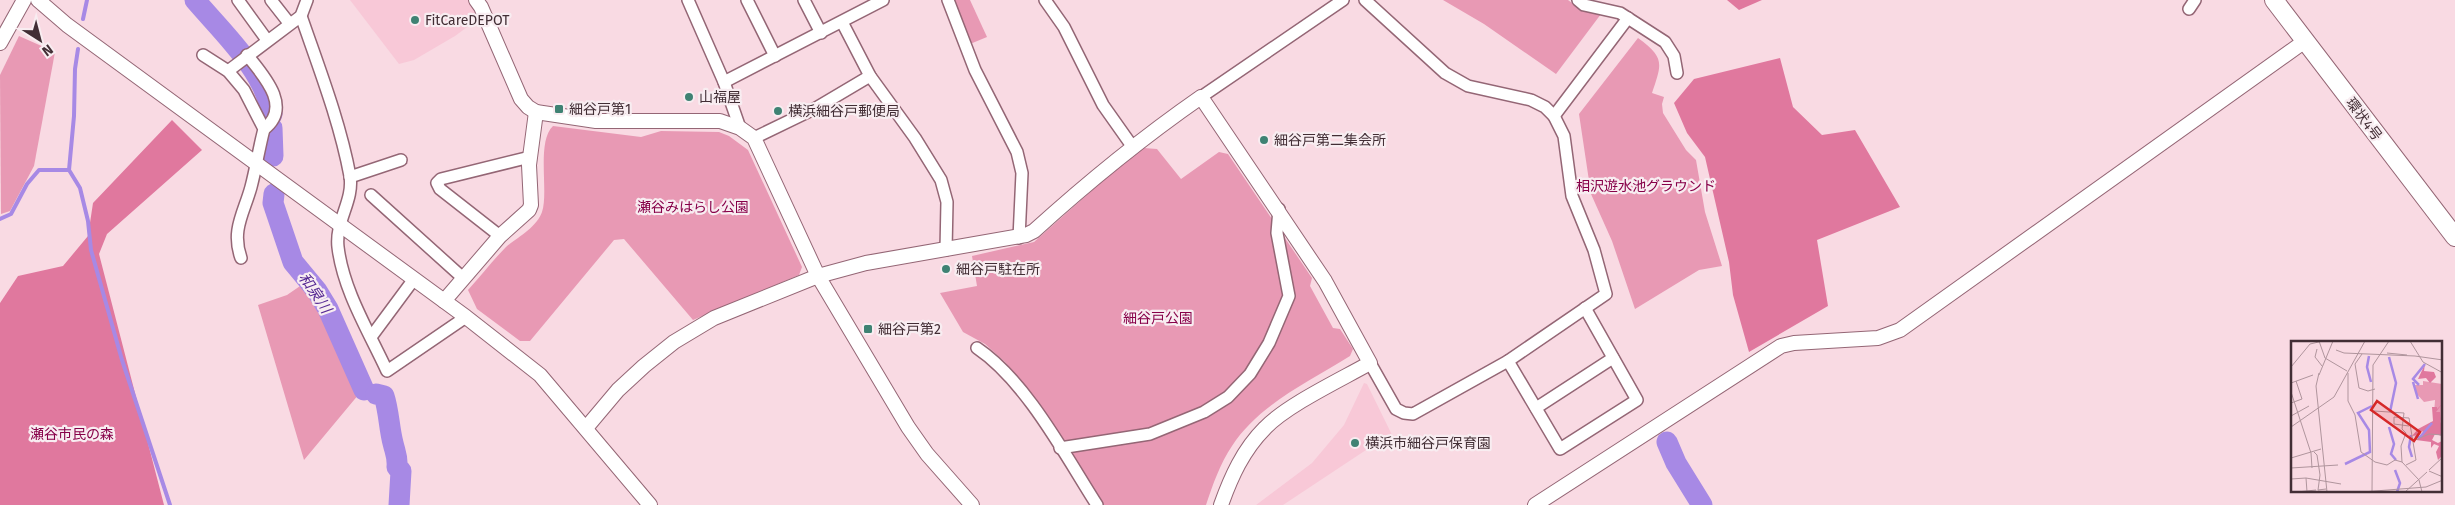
<svg xmlns="http://www.w3.org/2000/svg" width="2455" height="505" font-family="'Fira Sans','Noto Sans JP',sans-serif">
  <style>
    .built { fill: #f8c8d7 }
    .green { fill: #e899b4 }
    .forest { fill: #e0789e }
    .lines { fill: none; stroke-linecap: round; stroke-linejoin: round }
    .stream { stroke: #a789e5; stroke-width: 4 }
    .river { stroke: #a789e5; stroke-width: 21 }
    .minor-casing { stroke: #946675; stroke-width: 14 }
    .tertiary-casing { stroke: #946675; stroke-width: 16 }
    .primary-casing { stroke: #946675; stroke-width: 20 }
    .minor { stroke: #fff; stroke-width: 11 }
    .tertiary { stroke: #fff; stroke-width: 14 }
    .primary { stroke: #fff; stroke-width: 18 }
    .poi-dot { fill: #3f8273; stroke: #f8edf1; stroke-width: 2 }
    .labels { text-anchor: middle; stroke-width: 4.5; stroke-linejoin: round; paint-order: stroke }
    .poi-label { font-size: 14px; fill: #422e35; stroke: #f8edf1; text-anchor: start }
    .street-label { font-size: 14px; fill: #422e35; stroke: #f8edf1 }
    .park-label { font-size: 14px; fill: #870149; stroke: #f8edf1 }
    .water-label { font-size: 15px; font-style: italic; fill: #562994; stroke: #f8edf1 }
    .inset-river { fill: none; stroke: #a789e5; stroke-width: 2.5 }
    .inset-road { fill: none; stroke: #b0959d; stroke-width: 1 }
    .view { fill: #d62828; fill-opacity: 0.15; stroke: #d62828; stroke-width: 2.5 }
    .inset-edge { fill: none; stroke: #422e35; stroke-width: 2.5 }
  </style>
  <rect width="100%" height="100%" fill="#f9dae3"/>
  <g class="built">
    <path d="M350 0H468L479 14 478 19 455 36 414 60 399 64Z"/>
    <path d="M1364 383 1367 384 1393 437 1366 450 1283 505H1256L1312 463 1344 425Z"/>
  </g>
  <g class="green">
    <path d="M951 0H970L987 37 970 44Z"/>
    <path d="M1443 0H1568L1580 9 1601 14 1556 74 1484 24Z"/>
    <path d="M19 36 55 52 34 166 10 211 1 214 0 75Z"/>
    <path d="M1638 38C1665 58 1662 63 1652 93L1664 97 1662 104 1663 113 1686 150 1696 160 1705 212 1722 266 1699 270 1635 309 1612 241 1591 194 1579 114Z"/>
    <path d="M553 126 641 137 661 131 719 132 729 136 748 150 802 267 799 275 693 320 624 239 614 240 530 341H520L477 309 468 290C481 276 493 260 506 247 518 237 537 227 542 212 549 192 536 142 553 126Z"/>
    <path d="M1144 148 1157 149 1181 179 1219 152 1228 154 1312 278 1310 286 1333 328 1340 329 1353 349 1350 356C1309 382 1259 404 1232 446 1220 464 1213 484 1206 505H1103L1029 390 1005 362 985 344 963 332 940 293 977 286 972 256 1034 242 1107 177Z"/>
    <path d="M306 282 320 304 359 394 304 460 258 305 287 295Z"/>
  </g>
  <g class="forest">
    <path d="M1727 0H1762L1739 10Z"/>
    <path d="M1780 58 1793 107 1822 135 1855 130 1900 207 1817 240 1828 306 1749 352 1733 295 1729 262 1705 157 1687 133 1674 103 1694 79Z"/>
    <path d="M172 120 202 150 107 234 99 254 164 505H0V303L18 276 63 266 88 236 93 203Z"/>
  </g>
  <g class="lines">
    <g class="stream">
      <path d="M83 19 87 0"/>
      <path d="M78 49 75 69 74 116 69 170 80 188 88 221 91 250 122 360 170 505"/>
      <path d="M0 219 11 214 27 184 39 170H69"/>
    </g>
    <g class="river">
      <path d="M195 0C224 34 263 69 272 114L270 118"/>
      <path d="M272 128 273 156"/>
      <path d="M274 194 273 203 293 262 317 291 328 309 364 390"/>
      <path d="M376 394 384 396C389 411 389 428 393 443 395 452 398 457 397 467L401 471 399 505"/>
      <path d="M1667 442 1676 463 1702 505"/>
    </g>
    <g class="minor-casing">
      <g id="minor">
        <path d="M238 0 267 40"/>
        <path d="M271 0 289 23"/>
        <path d="M688 0 724 82 740 128"/>
        <path d="M747 0 775 56"/>
        <path d="M804 0 821 33"/>
        <path d="M948 0 975 70 1017 152 1022 173 1019 238"/>
        <path d="M1045 0 1064 27 1103 105 1132 146"/>
        <path d="M1365 0 1445 73 1468 86 1531 100 1545 107 1554 116 1564 136 1572 196 1594 250 1606 294 1508 361 1413 414 1404 413 1396 409 1370 363"/>
        <path d="M1578 0 1584 5 1620 13 1665 42 1674 56 1677 73"/>
        <path d="M2189 9 2195 0"/>
        <path d="M301 16C319 68 340 122 350 176 354 201 335 221 338 247 343 290 369 332 387 371L466 317"/>
        <path d="M842 22 870 76 915 138 941 180 947 202 946 250"/>
        <path d="M203 55 228 71 244 90 264 129C259 148 256 168 251 187 244 213 231 230 241 258"/>
        <path d="M247 55C263 75 293 107 264 129"/>
        <path d="M228 71 301 16 307 0"/>
        <path d="M724 82 883 0"/>
        <path d="M1201 97 1343 0"/>
        <path d="M1554 116 1628 18"/>
        <path d="M754 138 816 108 870 76"/>
        <path d="M350 177 401 160"/>
        <path d="M371 195 463 278"/>
        <path d="M500 236 440 189 437 183 441 179 530 157"/>
        <path d="M371 337 414 279"/>
        <path d="M977 348C1026 381 1065 455 1097 505"/>
        <path d="M1508 361 1560 449 1637 400 1585 308"/>
        <path d="M1536 408 1613 358"/>
        <path d="M1060 448 1150 434 1204 412 1228 397 1250 374 1269 343 1289 296 1277 233 1279 209"/>
      </g>
    </g>
    <g class="tertiary-casing">
      <g id="tertiary">
        <path d="M38 0 67 25 466 317 540 375 650 505"/>
        <path d="M476 0 481 7 521 99 528 107 536 112 596 121H720L740 128 754 138 818 276 908 427 927 454 972 505"/>
        <path d="M0 43 24 0"/>
        <path d="M444 301 500 236 529 210 531 205 529 165 536 112"/>
        <path d="M586 428 618 390 644 366 674 342 714 318 818 276 866 263 1026 235 1034 231C1088 182 1142 138 1201 97L1325 281 1370 363C1340 380 1287 405 1265 428 1243 450 1231 477 1221 505"/>
        <path d="M1535 505 1781 346 1794 343 1878 338 1900 330 2305 41"/>
      </g>
    </g>
    <g class="primary-casing">
      <path id="primary" d="M2274 0 2455 237"/>
    </g>
    <use href="#minor" class="minor"/>
    <use href="#tertiary" class="tertiary"/>
    <use href="#primary" class="primary"/>
  </g>
  <g class="poi-dot">
    <circle cx="415" cy="20" r="5"/>
    <circle cx="689" cy="97" r="5"/>
    <rect x="554" y="104" width="10" height="10" rx="2.5"/>
    <circle cx="778" cy="111" r="5"/>
    <circle cx="1264" cy="140" r="5"/>
    <circle cx="946" cy="269" r="5"/>
    <rect x="863" y="324" width="10" height="10" rx="2.5"/>
    <circle cx="1355" cy="443" r="5"/>
  </g>
  <g class="labels">
    <g class="poi-label">
      <text x="425" y="25">FitCareDEPOT</text>
      <text x="699" y="102">山福屋</text>
      <text x="569" y="114">細谷戸第1</text>
      <text x="788" y="116">横浜細谷戸郵便局</text>
      <text x="1274" y="145">細谷戸第二集会所</text>
      <text x="956" y="274">細谷戸駐在所</text>
      <text x="878" y="334">細谷戸第2</text>
      <text x="1365" y="448">横浜市細谷戸保育園</text>
    </g>
    <g class="street-label">
      <text transform="translate(2364 119) rotate(53)" y="5">環状4号</text>
    </g>
    <g class="park-label">
      <text x="1646" y="191">相沢遊水池グラウンド</text>
      <text x="693" y="212">瀬谷みはらし公園</text>
      <text x="1158" y="323">細谷戸公園</text>
      <text x="72" y="439">瀬谷市民の森</text>
    </g>
    <g class="water-label">
      <text transform="translate(315 293) rotate(56)" y="5">和泉川</text>
    </g>
  </g>
  <g transform="translate(2291 341)">
    <rect width="151" height="151" fill="#f9dae3"/>
    <path d="M132 40 151 43V81L143 73 144 59 133 61 125 52 124 44H132Z" fill="#e899b4"/>
    <path d="M134 23 133 30 143 31 145 36 139 42 135 37 127 38ZM151 63 145 71H149L151 95 144 93 141 99 147 102 151 100V115L147 119 145 111 148 105 143 103 140 107V101L125 99 133 92 131 90 128 94 121 95 127 88 142 80 141 66H146V68Z" fill="#e0789e"/>
    <path class="inset-river" d="M78 15 76 26 80 41M98 16 105 42 99 71M122 41 127 58M128 44 122 38 134 23M98 86 103 103 100 113 105 119M120 94 118 106 121 116M124 96H129L141 82M54 123 79 111 78 89 67 72 81 65M104 129 109 142 106 151"/>
    <path class="inset-road" d="M28 0 34 17M119 0 132 21 152 32M26 8 24 16 31 25M45 9 53 12 124 15M96 12 116 14M71 13 64 23 68 47 77 50 84 48M124 15 152 19M34 17 56 30M0 26 19 3 32 0M28 32 25 45 36 151M57 32V60L64 74 70 111 84 121 96 124 104 119 111 121 128 139 131 151M28 34 42 0M0 42 22 34M0 51 20 112 21 127M0 62 11 58 5 40M83 70 113 72 111 88 115 92 110 105 111 121M0 75 18 65M0 86 43 56 74 0M122 100 138 93 152 94M23 111 26 114 29 134 27 149 35 148M0 117 30 108M115 124 125 119 118 77 103 76V83L118 85M0 127 47 124M138 129 152 116M138 130 152 136M15 137 50 143M0 138 15 137 16 151M6 151 25 149M71 151 135 146 152 139M81 151 82 24 98 0M114 151 136 131"/>
    <path class="view" d="M86 60 129 91 123 100 80 69Z"/>
    <rect width="151" height="151" class="inset-edge"/>
  </g>
  <g transform="translate(40 40) rotate(144)" stroke="#f8edf1" stroke-width="4" paint-order="stroke">
  <path d="M0-4L9 19L0 12L-9 19Z" fill="#422e35"/>
  <text y="-8" font-size="14" font-weight="bold" text-anchor="middle" fill="#422e35">N</text>
  </g>
</svg>
